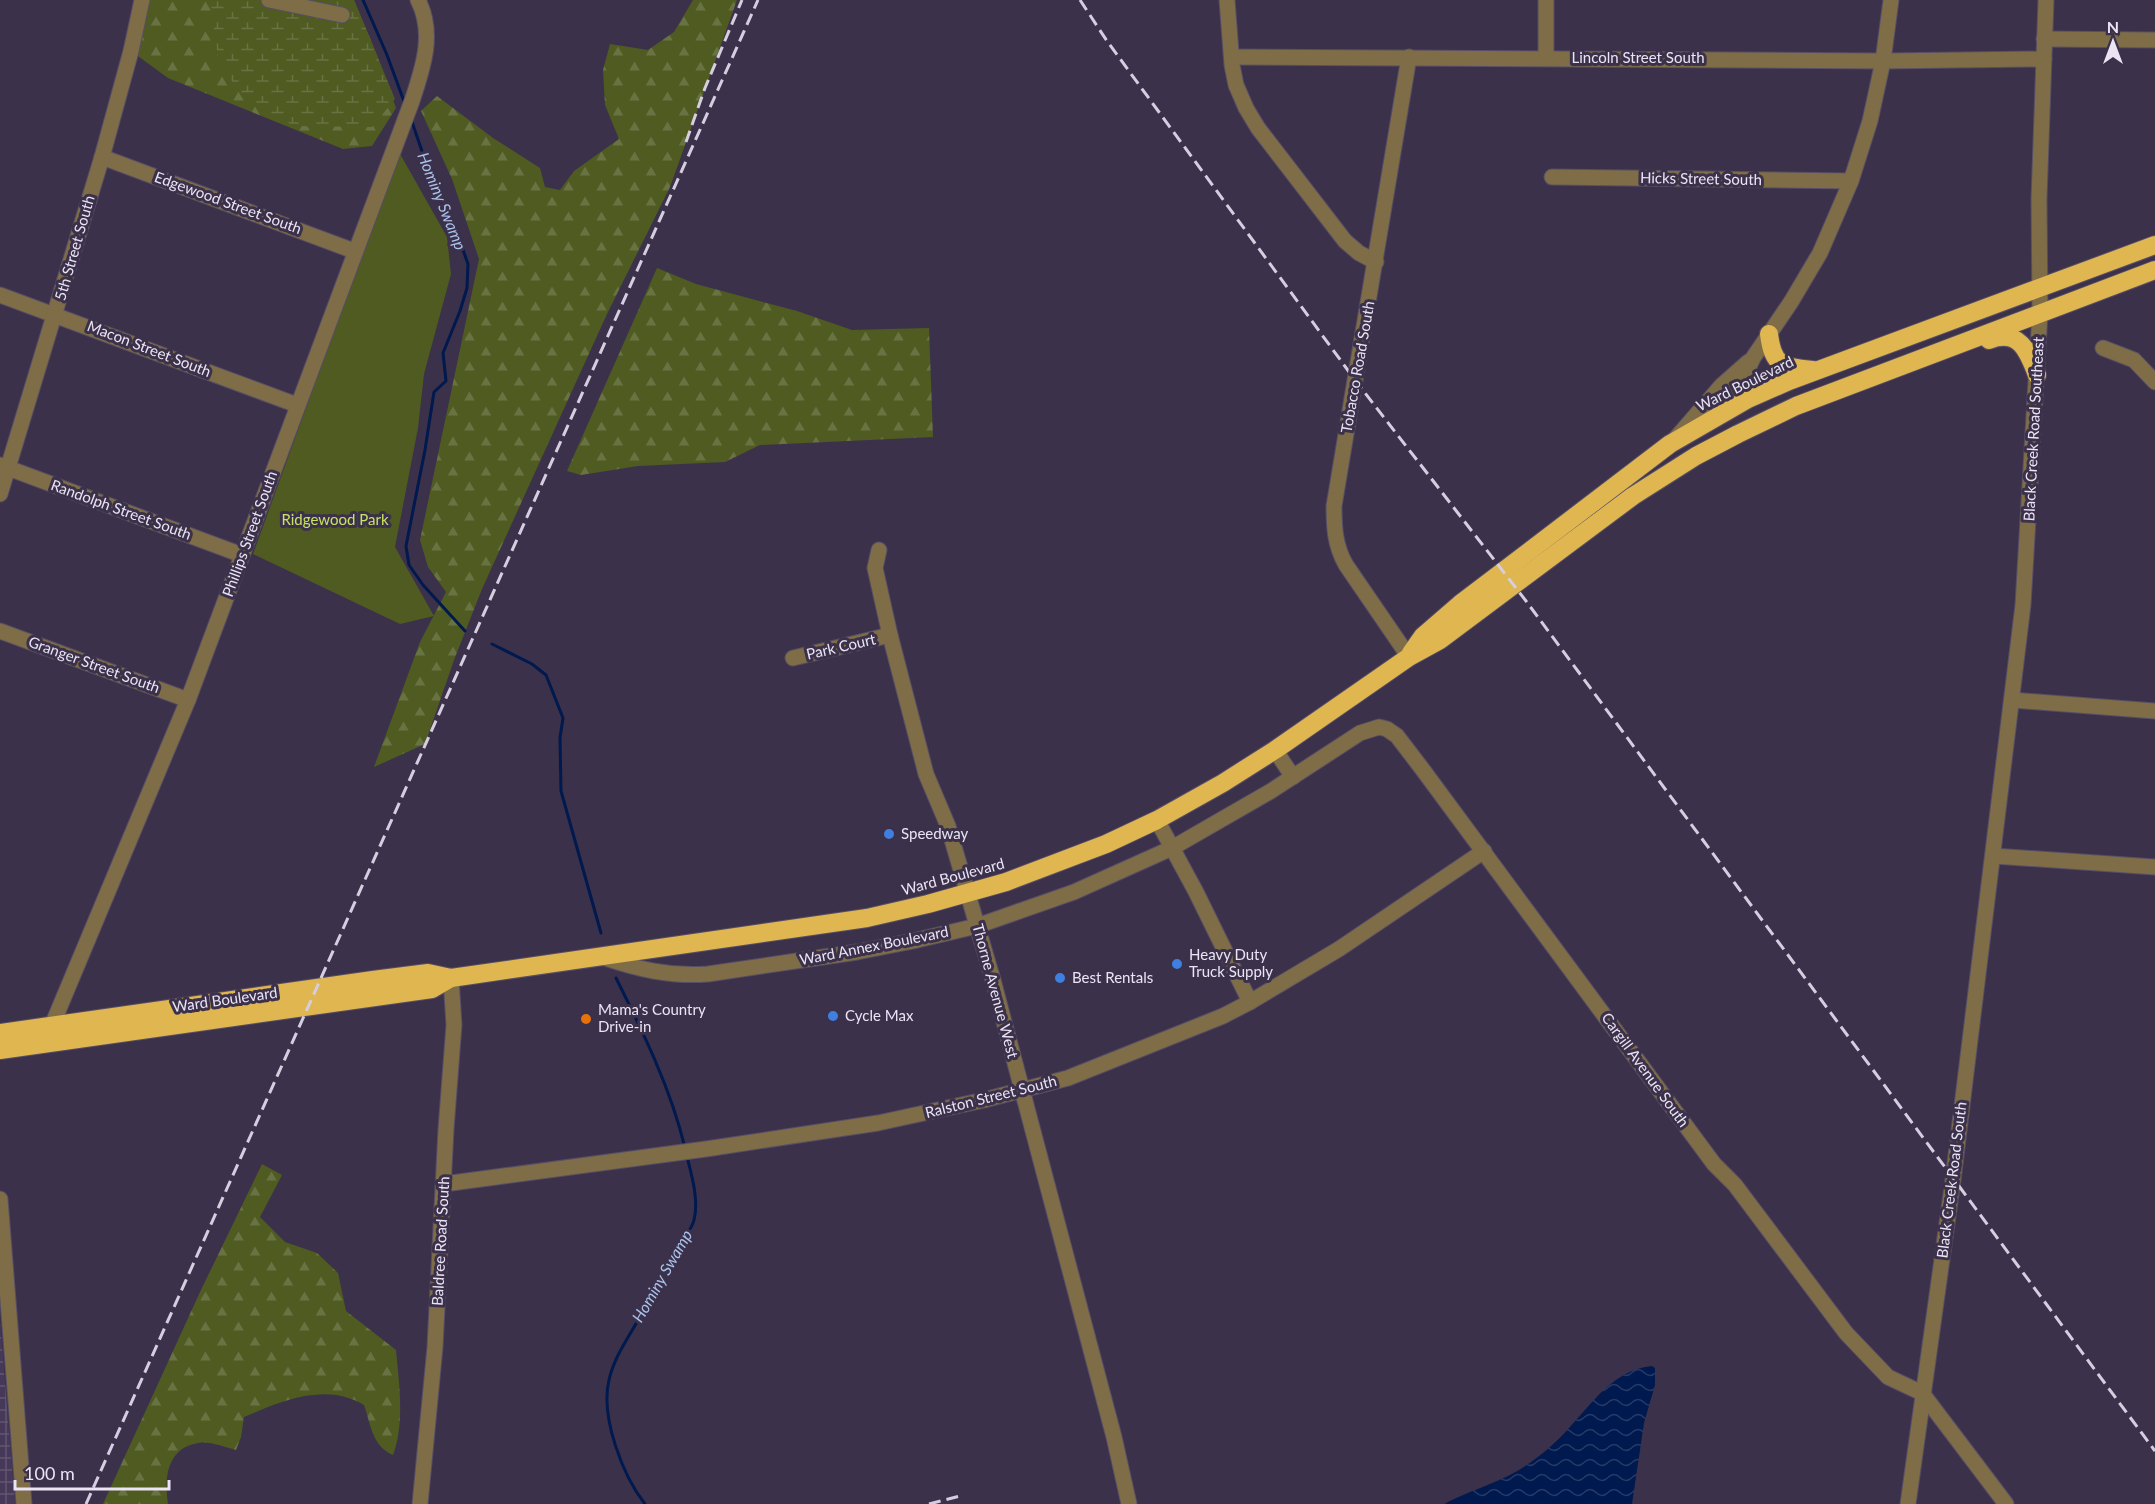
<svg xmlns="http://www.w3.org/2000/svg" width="2155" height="1504" font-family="Lato,sans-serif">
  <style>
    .industrial { fill: url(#industrial-grid) }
    .green { fill: #4f5b21 }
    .forest { fill: url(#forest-firs) }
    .wetland { fill: url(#wetland-marsh) }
    .water { fill: url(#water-waves) }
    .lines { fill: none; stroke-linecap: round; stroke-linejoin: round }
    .stream { stroke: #00194e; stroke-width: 3 }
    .minor-casing { stroke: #574e65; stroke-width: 17 }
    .highway-casing { stroke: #574e65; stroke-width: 20 }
    .minor { stroke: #7e6d47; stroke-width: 15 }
    .highway { stroke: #dfb650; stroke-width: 18 }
    .rail { stroke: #d6cee0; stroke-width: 3; stroke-dasharray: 12 6; stroke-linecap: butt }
    .shop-dot { fill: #3f7fe0; stroke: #3b314a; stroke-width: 2 }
    .food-dot { fill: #e8710a; stroke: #3b314a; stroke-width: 2 }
    .labels { text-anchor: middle; stroke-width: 6; stroke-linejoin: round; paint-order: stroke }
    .street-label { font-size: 15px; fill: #ebe4f5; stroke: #3b314a }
    .park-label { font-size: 15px; fill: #c7e360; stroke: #3b314a }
    .poi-label { font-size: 15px; fill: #ebe4f5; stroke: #3b314a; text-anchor: start }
    .water-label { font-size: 16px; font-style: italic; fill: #abc2eb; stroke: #3b314a }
  </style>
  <defs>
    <pattern id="industrial-grid" width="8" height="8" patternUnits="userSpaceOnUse" patternTransform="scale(1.5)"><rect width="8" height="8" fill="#463859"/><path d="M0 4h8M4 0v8" fill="none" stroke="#615571"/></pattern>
    <pattern id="forest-firs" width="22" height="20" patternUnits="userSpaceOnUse" patternTransform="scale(1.5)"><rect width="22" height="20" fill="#4f5b21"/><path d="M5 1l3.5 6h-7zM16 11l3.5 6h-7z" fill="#687242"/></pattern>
    <pattern id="wetland-marsh" width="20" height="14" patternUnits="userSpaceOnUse" patternTransform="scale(1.5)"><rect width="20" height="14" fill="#4f5b21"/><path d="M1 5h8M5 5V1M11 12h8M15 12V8" fill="none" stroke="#687242"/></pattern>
    <pattern id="water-waves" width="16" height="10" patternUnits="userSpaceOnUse" patternTransform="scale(1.5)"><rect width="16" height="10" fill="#00194e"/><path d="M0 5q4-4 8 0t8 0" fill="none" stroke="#253a68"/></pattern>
  </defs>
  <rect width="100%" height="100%" fill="#3b314a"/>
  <path class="industrial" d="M0 1322 15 1504H0Z"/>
  <path class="green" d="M399 152 447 237 451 274 424 374 418 428 395 547 434 616 400 624 253 554Z"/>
  <g class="forest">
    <path d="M142 0H354L377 55 396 108 372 146 343 149 168 78 131 51Z"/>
    <path d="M693 0H737L670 187 607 314 482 589 454 660 425 744 374 767 420 642 446 592 428 567 420 540 479 259 452 179 421 111 437 96 493 138 540 168 545 187 560 190 574 171 619 139 605 105 603 70 610 44 648 50 674 32Z"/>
    <path d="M657 268 696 284 797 311 852 330 929 328 933 437 760 445 725 462 638 466 581 475 567 471Z"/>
    <path d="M262 1164 282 1175 260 1217 285 1242 317 1253 338 1273 346 1311 396 1350C399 1383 405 1423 393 1455 372 1446 371 1425 364 1405 325 1382 282 1401 244 1417L241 1437 236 1450C224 1447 210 1441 198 1443 167 1448 164 1478 168 1504H103L200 1292Z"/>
  </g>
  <path class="wetland" d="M210 0H354L395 99 372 127 294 126 241 96 218 58Z"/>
  <path class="water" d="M1652 1366 1655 1368V1385L1644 1423 1632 1504H1444C1468 1491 1495 1484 1519 1470 1537 1459 1555 1444 1569 1428 1592 1403 1615 1369 1652 1366Z"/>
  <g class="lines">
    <g class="stream">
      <path d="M363 0 387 55 405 104"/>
      <path d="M411 119 438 198 456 230 468 264 467 288 460 311 443 353 446 381 434 392 425 450 406 546 409 565 423 585 465 631"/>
      <path d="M492 644 532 664 546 675 563 718 560 738 561 791 601 933"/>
      <path d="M616 978C643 1032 671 1089 685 1148"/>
      <path d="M645 1504C623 1476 600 1417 609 1380 615 1353 633 1332 645 1307 653 1293 659 1277 667 1262 674 1250 691 1233 694 1220 699 1201 692 1176 687 1157"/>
    </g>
    <g class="minor-casing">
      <g id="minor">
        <path d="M269 0 342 15"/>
        <path d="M1227 0 1232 65 1236 85 1246 108 1258 128 1345 241 1359 253 1376 262"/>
        <path d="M2044 39 2155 40"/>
        <path d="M1232 57 1883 61 2044 59"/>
        <path d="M1546 58V0"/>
        <path d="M102 157 354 251"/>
        <path d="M1552 177 1851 181"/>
        <path d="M0 295 297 405"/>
        <path d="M2103 348 2134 360 2155 382"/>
        <path d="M1729 410 1753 358 1791 302 1820 253 1851 181 1870 121 1883 61 1891 0"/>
        <path d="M1676 438 1722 385 1748 362"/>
        <path d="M0 465 242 555"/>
        <path d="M0 494 102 157 131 51 142 0"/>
        <path d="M879 550 875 568 890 635 926 774 948 826 993 980 1114 1437 1129 1504"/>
        <path d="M0 631 188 700"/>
        <path d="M1409 657 1346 565C1335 546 1334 528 1334 506L1409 57"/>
        <path d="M793 658 890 635"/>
        <path d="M2012 700 2155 711"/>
        <path d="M1275 750 1293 777"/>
        <path d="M1157 820 1196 892 1250 1002"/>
        <path d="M1994 856 2155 867"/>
        <path d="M602 957C637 969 670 977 708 974L857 952 913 941 977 926 1074 892 1172 848 1271 791 1360 733 1379 727 1387 729 1397 736 1423 770 1714 1164 1735 1185 1846 1333 1888 1377 1922 1393 2006 1504"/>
        <path d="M48 1035 188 700 412 101C423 68 435 33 418 0"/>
        <path d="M444 1184 706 1149 878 1123 984 1100 1068 1078 1223 1016 1250 1002 1339 949 1484 851"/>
        <path d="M0 1199 24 1504"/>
        <path d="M420 1504 435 1347 446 1129 454 1025 451 978"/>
        <path d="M1908 1504 1953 1180 2023 605 2040 313 2039 199 2046 0"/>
      </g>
    </g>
    <g class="highway-casing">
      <g id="highway">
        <path d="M1769 334C1773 367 1783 367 1813 370"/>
        <path d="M1989 340C2019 328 2028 351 2037 375"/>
        <path d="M1411 653 1423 636 1460 604 1670 444 1748 399 1789 381 2155 245"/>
        <path d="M0 1033 373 980 428 973 451 978 867 918 928 904 1006 882 1106 844 1157 820 1223 783 1275 750 1409 657 1440 640 1633 496 1696 456 1738 434 1796 406 2155 270"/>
        <path d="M0 1050 432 989 451 978"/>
      </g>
    </g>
    <use href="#minor" class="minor"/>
    <use href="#highway" class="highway"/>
    <g class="rail">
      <path d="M1080 0 1107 41 1355 380 1526 601 2155 1451"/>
      <path d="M686 142 705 88 742 0"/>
      <path d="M86 1504 758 0"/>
      <path d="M929 1504 960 1496"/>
    </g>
  </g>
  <g class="shop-dot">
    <circle cx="889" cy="834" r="6"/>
    <circle cx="1177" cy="964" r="6"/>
    <circle cx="1060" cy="978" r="6"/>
    <circle cx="833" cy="1016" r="6"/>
  </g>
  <circle class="food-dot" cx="586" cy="1019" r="6"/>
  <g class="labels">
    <g class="street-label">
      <text x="1638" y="63">Lincoln Street South</text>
      <text transform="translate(1701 179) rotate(1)" y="5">Hicks Street South</text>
      <text transform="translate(228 203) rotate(20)" y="5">Edgewood Street South</text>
      <text transform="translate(75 248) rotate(-74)" y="5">5th Street South</text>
      <text transform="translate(149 349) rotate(21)" y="5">Macon Street South</text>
      <text transform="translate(1358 367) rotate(-80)" y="5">Tobacco Road South</text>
      <text transform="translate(1745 384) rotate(-26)" y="5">Ward Boulevard</text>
      <text transform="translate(2034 429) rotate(-87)" y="5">Black Creek Road Southeast</text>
      <text transform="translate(121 510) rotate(20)" y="5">Randolph Street South</text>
      <text transform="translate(250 534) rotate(-70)" y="5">Phillips Street South</text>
      <text transform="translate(841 647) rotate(-13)" y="5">Park Court</text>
      <text transform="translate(94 665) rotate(20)" y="5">Granger Street South</text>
      <text transform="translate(953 877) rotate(-15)" y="5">Ward Boulevard</text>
      <text transform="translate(874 946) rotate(-11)" y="5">Ward Annex Boulevard</text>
      <text transform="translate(995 991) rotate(75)" y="5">Thorne Avenue West</text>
      <text transform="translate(225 1000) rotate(-8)" y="5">Ward Boulevard</text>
      <text transform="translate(1645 1070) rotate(54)" y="5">Cargill Avenue South</text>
      <text transform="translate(991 1097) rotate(-14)" y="5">Ralston Street South</text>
      <text transform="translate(1952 1180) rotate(-83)" y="5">Black Creek Road South</text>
      <text transform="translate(441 1241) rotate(-87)" y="5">Baldree Road South</text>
    </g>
    <g class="park-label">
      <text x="335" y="525">Ridgewood Park</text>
    </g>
    <g class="poi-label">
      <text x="901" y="839">Speedway</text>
      <text x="1189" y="960">Heavy Duty<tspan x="1189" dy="17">Truck Supply</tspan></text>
      <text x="1072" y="983">Best Rentals</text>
      <text x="598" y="1015">Mama's Country<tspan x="598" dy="17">Drive-in</tspan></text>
      <text x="845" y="1021">Cycle Max</text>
    </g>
    <g class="water-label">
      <text transform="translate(442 201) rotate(68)" y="6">Hominy Swamp</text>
      <text transform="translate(662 1276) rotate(-60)" y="6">Hominy Swamp</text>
    </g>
  </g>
  <g transform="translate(2113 42)" stroke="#3b314a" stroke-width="4.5" paint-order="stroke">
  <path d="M0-4.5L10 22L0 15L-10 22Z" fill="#ebe4f5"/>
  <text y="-9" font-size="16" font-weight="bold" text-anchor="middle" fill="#ebe4f5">N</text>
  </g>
  <path d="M15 1480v9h154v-9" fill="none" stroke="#ebe4f5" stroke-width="3"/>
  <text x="24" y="1480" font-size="18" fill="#ebe4f5" stroke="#3b314a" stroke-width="4.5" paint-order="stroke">100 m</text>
</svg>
